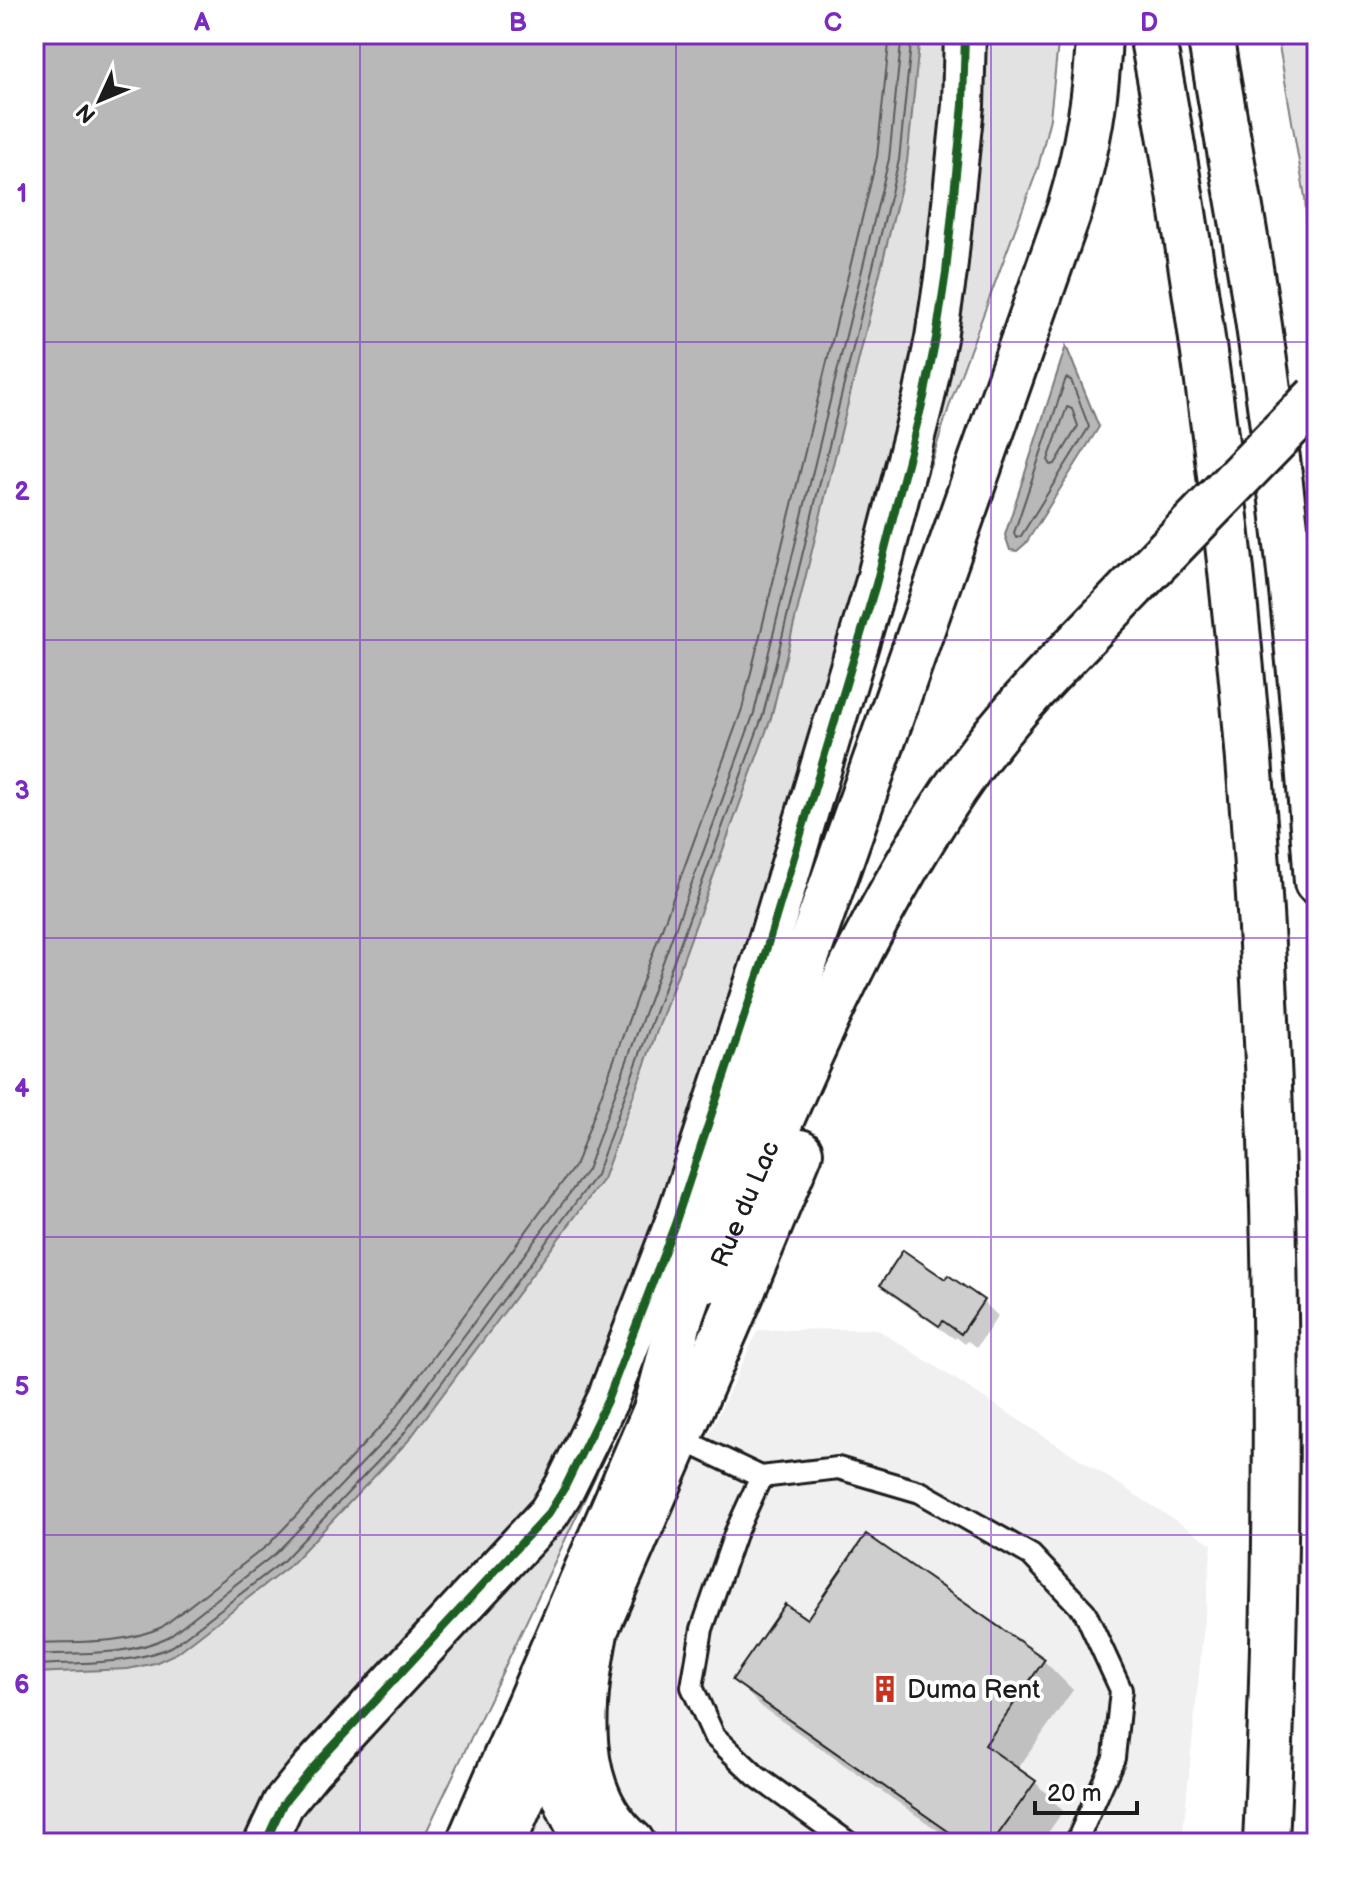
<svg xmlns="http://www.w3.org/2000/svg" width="1351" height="1877" font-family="'Balsamiq Sans',sans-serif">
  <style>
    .built { fill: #f0f0f0 }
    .green { fill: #e2e2e2; stroke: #7f7f7f; stroke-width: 2 }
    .water { fill: #b8b8b8; stroke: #7a7a7a; stroke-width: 2 }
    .shadow { fill: #0003 }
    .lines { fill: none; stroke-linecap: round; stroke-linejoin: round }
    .shore { stroke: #5a5a5a; stroke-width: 2 }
    .building { fill: #cecece; stroke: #1c1c1c; stroke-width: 2 }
    .service-casing { stroke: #1c1c1c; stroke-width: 26 }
    .minor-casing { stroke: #1c1c1c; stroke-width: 46 }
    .tertiary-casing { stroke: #1c1c1c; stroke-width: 50 }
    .trunk-casing { stroke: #1c1c1c; stroke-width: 50 }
    .service { stroke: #fff; stroke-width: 20 }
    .minor { stroke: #fff; stroke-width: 40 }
    .tertiary { stroke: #fff; stroke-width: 44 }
    .trunk { stroke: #fff; stroke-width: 44 }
    .tertiary-bridge-casing { stroke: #1c1c1c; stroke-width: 50; stroke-linecap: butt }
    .tertiary-bridge { stroke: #fff; stroke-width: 44 }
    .cycleway-casing { stroke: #fff; stroke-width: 13 }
    .cycleway { stroke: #1b5e20; stroke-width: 8 }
    .grid { fill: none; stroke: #7b2cbf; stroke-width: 2; stroke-opacity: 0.55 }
    .labels { text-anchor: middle; stroke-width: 8; stroke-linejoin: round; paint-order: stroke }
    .street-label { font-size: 26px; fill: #1c1c1c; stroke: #fff }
    .poi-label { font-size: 26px; fill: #1c1c1c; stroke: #fff; text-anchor: start }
    .neatline { fill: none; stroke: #7b2cbf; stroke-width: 3 }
    .grid-label { font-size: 26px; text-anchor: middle; font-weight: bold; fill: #7b2cbf }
  </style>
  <rect width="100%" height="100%" fill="#fff"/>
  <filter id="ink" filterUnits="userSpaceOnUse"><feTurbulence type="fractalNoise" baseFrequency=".0125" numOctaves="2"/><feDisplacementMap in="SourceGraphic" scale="16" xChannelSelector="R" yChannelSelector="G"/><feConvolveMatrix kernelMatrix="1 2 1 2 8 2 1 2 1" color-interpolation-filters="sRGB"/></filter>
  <g filter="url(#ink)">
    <path class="built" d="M877 1329 1212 1544 1182 1843H518L758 1330Z"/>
    <g class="green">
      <path d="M34 34H1059L1050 118 1038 168 951 401 624 1416 421 1843H34Z"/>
      <path d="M1277 34H1317L1315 360 1305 197Z"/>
    </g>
    <g class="water">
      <path d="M34 34H920L907 162 771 718 603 1179 408 1441 288 1567 177 1653 155 1663 128 1669 34 1673Z"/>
      <path d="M1066 346 1099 427 1026 543 1017 551 1010 550 1005 535Z"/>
    </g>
    <g class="shadow">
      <path d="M945 1281 983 1301 998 1316 977 1347 968 1341 965 1344 956 1337 955 1339 897 1299 882 1285Z"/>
      <path d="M866 1537 1044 1661 1073 1690 1017 1770 1035 1782 1063 1811 1041 1843H956L763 1708 734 1680 807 1622Z"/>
    </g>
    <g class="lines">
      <g class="shore">
        <path d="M1066 378 1071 380 1089 427 1021 536 1016 538 1014 533Z"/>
        <path d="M1067 407 1072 409 1078 426 1055 464 1051 465 1048 460Z"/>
        <path d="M34 1643C76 1641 123 1645 162 1627L268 1545 385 1422 576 1164 742 709 877 157 890 34"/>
        <path d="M34 1655C79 1652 127 1657 168 1637L276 1553 394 1430 587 1170 754 713 889 159 902 34"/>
        <path d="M34 1665C81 1662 129 1666 173 1646L283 1561 402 1436 596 1175 763 715 899 160 912 34"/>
      </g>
    </g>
    <g class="building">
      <path d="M903 1250 945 1279 948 1275 984 1300 961 1334 943 1321 939 1326 880 1285Z"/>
      <path d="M866 1534 1045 1659 985 1745 1036 1781 992 1843H965L732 1680 785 1604 807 1619Z"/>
    </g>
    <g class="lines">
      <g class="service-casing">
        <g id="service">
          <path d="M675 1436 761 1477 838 1468 920 1492 1031 1555 1085 1612 1121 1690 1114 1758 1076 1843"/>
          <path d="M761 1477 735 1534 702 1629 692 1687 714 1736 756 1776 849 1843"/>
        </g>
      </g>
      <g class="minor-casing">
        <path id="minor" d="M265 1843 283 1804 310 1771 549 1513 565 1487 607 1401 675 1224 764 957 876 584 924 397 936 338 946 272 963 105 965 34"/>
      </g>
      <g class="tertiary-casing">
        <g id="tertiary">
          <path id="s1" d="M712 1279C789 1103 859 923 971 766 1019 700 1077 645 1133 586"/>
          <path d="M469 1843 671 1375"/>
          <path d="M503 1843 742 1292 800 1152"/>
        </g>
      </g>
      <g class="trunk-casing">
        <g id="trunk">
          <path d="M1152 34C1264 630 1294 1238 1266 1843"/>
          <path d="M1210 34C1226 134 1246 233 1260 333 1287 515 1304 698 1317 882"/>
          <path d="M656 1410 681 1314 1070 208C1087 151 1097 94 1099 34"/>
          <path d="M595 1633C581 1703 571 1792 632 1843"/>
          <path d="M551 1733C555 1772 566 1811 590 1843"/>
        </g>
      </g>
      <use href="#service" class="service"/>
      <use href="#minor" class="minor"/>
      <use href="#tertiary" class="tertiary"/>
      <use href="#trunk" class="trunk"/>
      <g class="tertiary-bridge-casing">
        <path id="tertiary-bridge" d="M1133 586 1317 397"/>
      </g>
      <use href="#tertiary-bridge" class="tertiary-bridge"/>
      <g class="cycleway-casing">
        <path id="cycleway" d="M265 1843 283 1804 310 1771 549 1513 565 1487 607 1401 675 1224 764 957 876 584 924 397 936 338 946 272 963 105 965 34"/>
      </g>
      <use href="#cycleway" class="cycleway"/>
    </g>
  </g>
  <path class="grid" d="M360 34V1843M676 34V1843M991 34V1843M34 342H1317M34 640H1317M34 938H1317M34 1237H1317M34 1535H1317"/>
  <defs>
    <g id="building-bare" transform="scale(2.16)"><path d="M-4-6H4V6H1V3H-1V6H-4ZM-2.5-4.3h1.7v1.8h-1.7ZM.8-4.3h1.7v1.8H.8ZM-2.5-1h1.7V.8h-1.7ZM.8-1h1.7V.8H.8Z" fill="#c8321e" stroke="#fff" stroke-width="2.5" paint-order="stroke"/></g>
  </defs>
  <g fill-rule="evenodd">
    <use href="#building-bare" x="885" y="1689"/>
  </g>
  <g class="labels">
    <g class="street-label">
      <text dy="9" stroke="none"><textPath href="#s1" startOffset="82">Rue du Lac</textPath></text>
    </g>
    <g class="poi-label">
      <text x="907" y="1698">Duma Rent</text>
    </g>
  </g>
  <rect width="1351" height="1877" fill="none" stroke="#fff" stroke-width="88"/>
  <g transform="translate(100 100) rotate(226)" stroke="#ffffff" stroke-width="6" paint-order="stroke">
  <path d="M0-6L14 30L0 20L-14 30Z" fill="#1c1c1c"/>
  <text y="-12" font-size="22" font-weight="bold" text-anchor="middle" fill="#1c1c1c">N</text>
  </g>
  <path d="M1035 1801v12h102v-12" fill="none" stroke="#1c1c1c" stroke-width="4"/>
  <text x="1047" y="1801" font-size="24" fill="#1c1c1c" stroke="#ffffff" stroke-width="6" paint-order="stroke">20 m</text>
  <rect x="44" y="44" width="1263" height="1789" class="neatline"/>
  <g class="grid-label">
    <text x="202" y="31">A</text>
    <text x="518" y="31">B</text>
    <text x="833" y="31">C</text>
    <text x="1149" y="31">D</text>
    <text x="22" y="202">1</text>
    <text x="22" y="500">2</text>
    <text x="22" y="799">3</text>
    <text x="22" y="1097">4</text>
    <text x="22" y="1395">5</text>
    <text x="22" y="1693">6</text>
  </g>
</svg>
